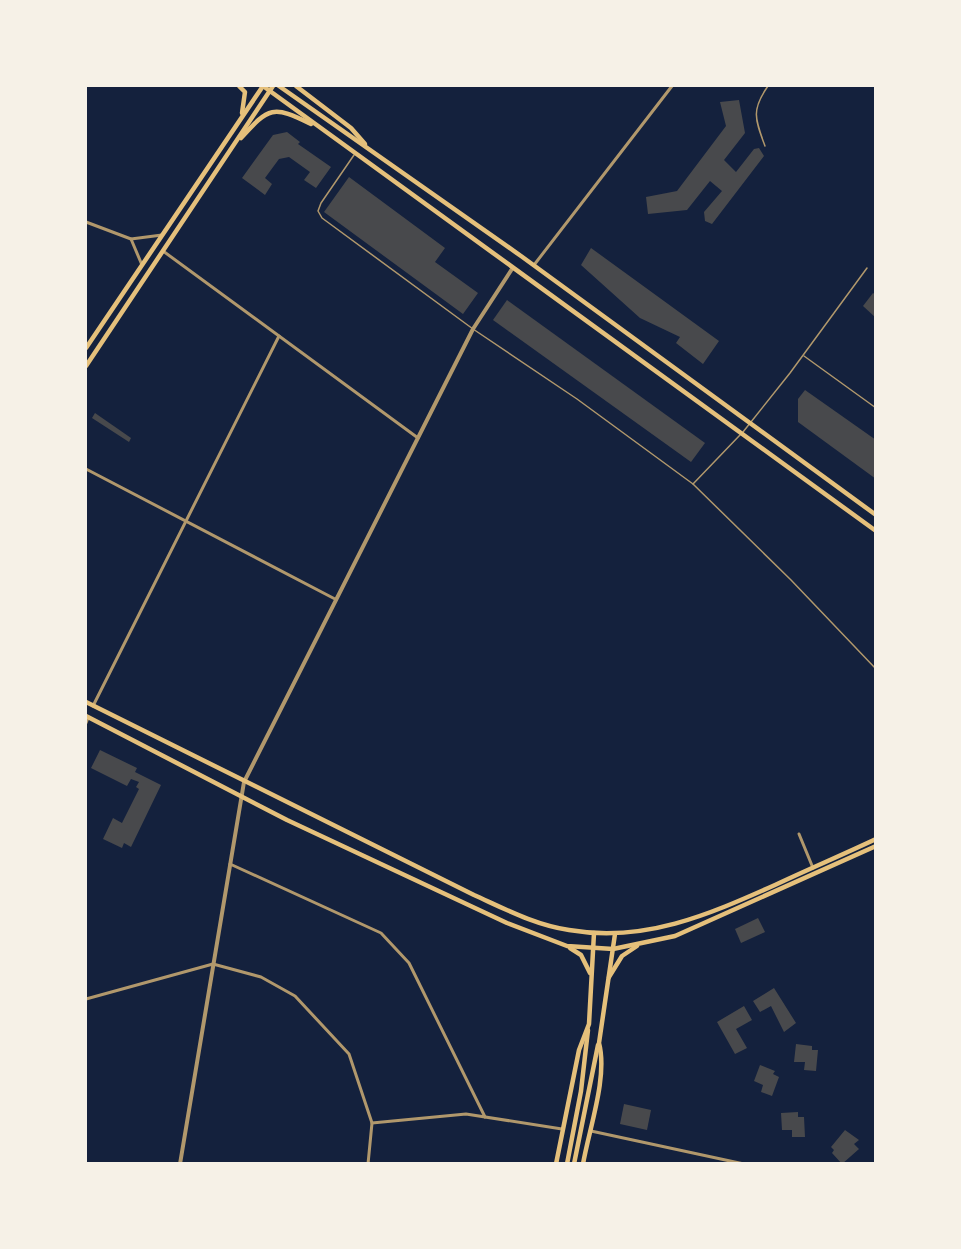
<svg xmlns="http://www.w3.org/2000/svg" width="961" height="1249" font-family="'Exo 2',sans-serif">
  <style>
    .building { fill: #48494c }
    .lines { fill: none; stroke-linecap: round; stroke-linejoin: round }
    .service { stroke: #b1986c; stroke-width: 1.5 }
    .minor { stroke: #b1986c; stroke-width: 3 }
    .tertiary { stroke: #b1986c; stroke-width: 4 }
    .secondary { stroke: #e5c07b; stroke-width: 4.5 }
    .primary { stroke: #e5c07b; stroke-width: 4.5 }
  </style>
  <rect width="100%" height="100%" fill="#14213d"/>
  <g class="building">
    <path d="M739 100 745 133 724 160 736 172 754 149 759 148 764 156 712 224 705 221 704 212 722 191 710 181 687 210 648 214 646 197 677 191 726 126 720 102Z"/>
    <path d="M287 132 300 142 298 144 331 167 316 188 304 180 310 172 289 157 279 159 265 178 272 184 265 195 242 178 273 135Z"/>
    <path d="M349 177 445 248 435 262 478 293 463 314 324 212Z"/>
    <path d="M591 248 719 341 703 364 676 343 680 337 640 318 581 265Z"/>
    <path d="M873 293 876 295V318L863 306Z"/>
    <path d="M507 300 705 443 691 462 493 320Z"/>
    <path d="M805 390 876 440V479L798 422V399Z"/>
    <path d="M95 413 131 438 129 442 92 418Z"/>
    <path d="M100 750 137 768 135 772 161 785 131 847 124 843 122 848 103 839 113 818 122 823 139 789 136 787 139 782 131 779 127 786 91 768Z"/>
    <path d="M758 918 765 932 741 943 735 929Z"/>
    <path d="M774 988 796 1023 784 1032 771 1006 760 1012 753 1001Z"/>
    <path d="M744 1006 752 1020 736 1029 747 1048 735 1054 717 1022Z"/>
    <path d="M796 1044 812 1046V1050H818L816 1071 804 1070 805 1062H794Z"/>
    <path d="M760 1065 775 1071 773 1074 779 1077 772 1096 761 1092 763 1085 754 1081Z"/>
    <path d="M624 1104 651 1110 647 1130 620 1124Z"/>
    <path d="M798 1112V1117H804L805 1137H792V1130H782L781 1113Z"/>
    <path d="M845 1130 859 1140 854 1144 859 1149 842 1164 832 1153 834 1150 831 1147Z"/>
  </g>
  <g class="lines">
    <g class="service">
      <path d="M765 146C755 119 751 110 768 86"/>
      <path d="M354 155 321 203 318 211 322 218 473 329 577 399 693 484 791 580 876 669"/>
      <path d="M804 356 876 408"/>
      <path d="M743 432 790 373 867 268"/>
      <path d="M693 484 740 435"/>
    </g>
    <g class="minor">
      <path d="M86 222 131 239 162 235"/>
      <path d="M131 239 142 265"/>
      <path d="M163 251 418 438"/>
      <path d="M534 265 672 86"/>
      <path d="M86 469 335 599"/>
      <path d="M93 706 279 336"/>
      <path d="M86 723 88 718"/>
      <path d="M799 834 813 868"/>
      <path d="M230 864 381 933 409 963 485 1117"/>
      <path d="M86 999 213 964 261 977 295 996 349 1054 372 1123 368 1164"/>
      <path d="M372 1123 466 1114 562 1129"/>
      <path d="M591 1131 744 1164"/>
    </g>
    <path class="tertiary" d="M180 1164 244 782 473 329 512 269"/>
    <g class="secondary">
      <path d="M86 702 474 895C505 909 535 925 569 930 644 943 708 915 775 885 809 869 842 855 876 839"/>
      <path d="M86 716 287 820 507 923 567 946 613 949 675 936 876 846"/>
      <path d="M570 948 581 955 590 973"/>
      <path d="M609 977 622 956 637 946"/>
      <path d="M556 1164 579 1050 589 1024 594 933"/>
      <path d="M567 1164 581 1091 588 1030"/>
      <path d="M574 1164 598 1045"/>
      <path d="M583 1164C589 1129 608 1077 599 1043L615 934"/>
    </g>
    <g class="primary">
      <path d="M239 86 245 92 242 113"/>
      <path d="M263 86 876 531"/>
      <path d="M279 86 521 256 876 515"/>
      <path d="M296 86 351 128 365 144"/>
      <path d="M241 138C269 107 273 105 311 124"/>
      <path d="M86 348 263 86"/>
      <path d="M86 366 273 86"/>
    </g>
  </g>
  <rect width="961" height="1249" fill="none" stroke="#f6f1e7" stroke-width="174"/>
</svg>
